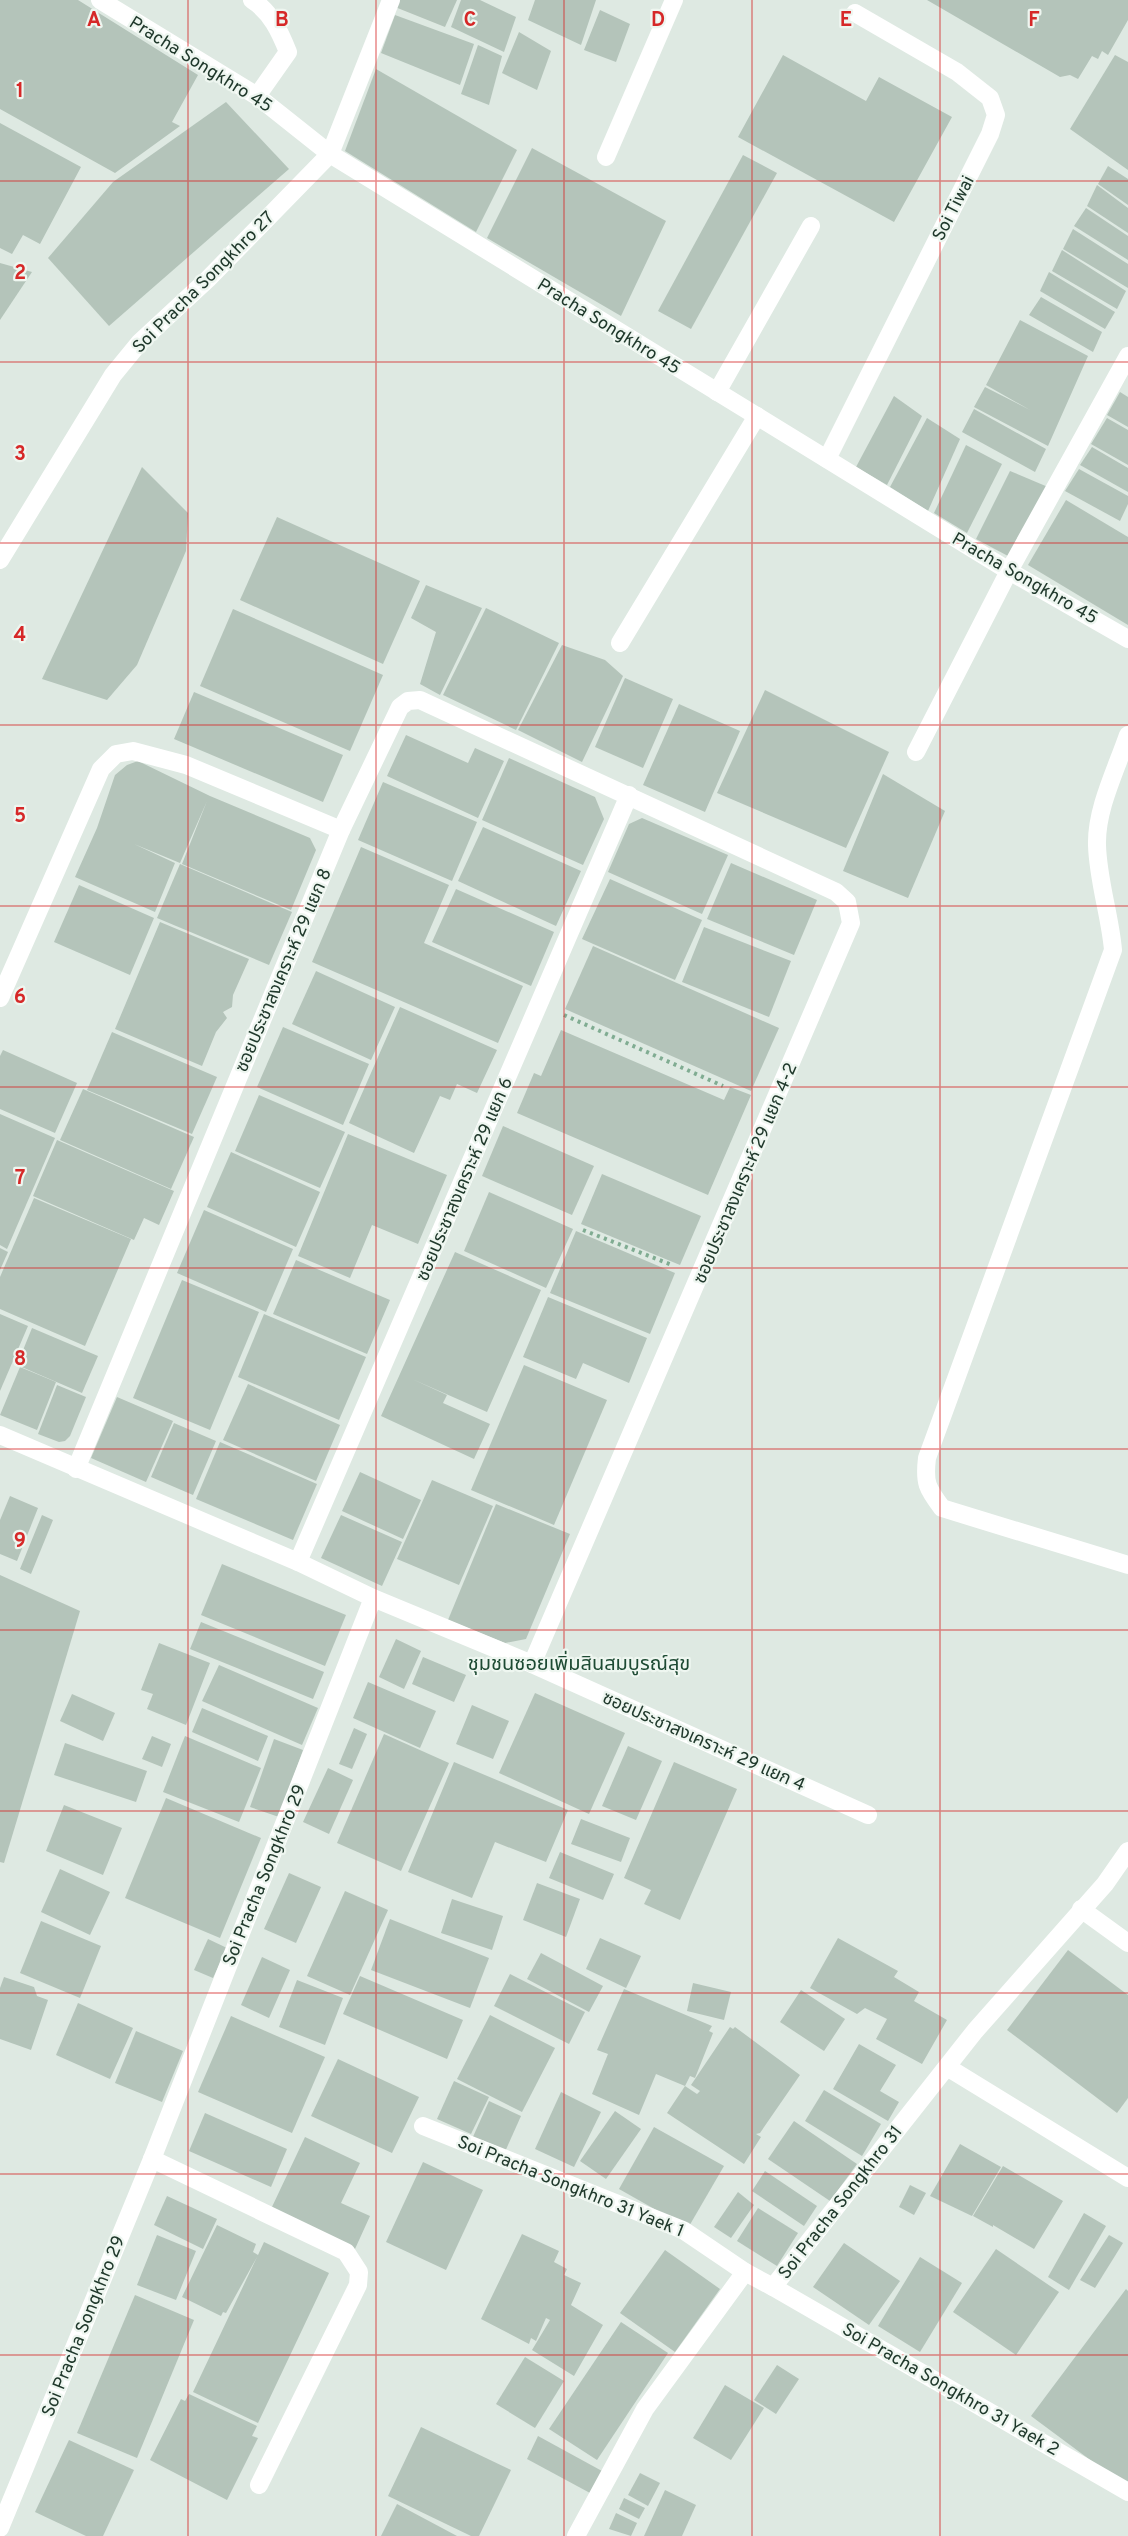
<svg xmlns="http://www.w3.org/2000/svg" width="1128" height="2536" font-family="Overpass,'Noto Sans Thai',sans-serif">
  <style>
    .building { fill: #b4c4ba }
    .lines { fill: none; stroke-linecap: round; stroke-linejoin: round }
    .path { stroke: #80ac92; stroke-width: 4; stroke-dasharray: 3 4.5; stroke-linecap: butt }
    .service { stroke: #fff; stroke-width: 18 }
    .minor { stroke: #fff; stroke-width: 18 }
    .tertiary { stroke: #fff; stroke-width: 18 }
    .grid { fill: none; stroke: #d62828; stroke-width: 1.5; stroke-opacity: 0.55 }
    .labels { text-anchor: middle; stroke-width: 4.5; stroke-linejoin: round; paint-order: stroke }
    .street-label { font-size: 18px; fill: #20392c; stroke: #eef6f0 }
    .neighbourhood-label { font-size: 20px; fill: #1d4a33; stroke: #eef6f0 }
    .grid-label { font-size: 20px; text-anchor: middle; font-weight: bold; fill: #d62828; stroke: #eef6f0; stroke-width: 4.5; stroke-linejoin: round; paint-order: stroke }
  </style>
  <rect width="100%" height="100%" fill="#dee9e2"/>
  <g class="building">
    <path d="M0 0H78L198 75 172 122 180 126 115 173 0 109Z"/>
    <path d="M398 0H457L445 27 395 7Z"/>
    <path d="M461 0H480L516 17 504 52 451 27Z"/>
    <path d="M535 0H596L581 45 528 20Z"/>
    <path d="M927 0H1128V20L1108 55 1102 51 1098 59 1092 56 1078 79 1070 75 1060 77Z"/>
    <path d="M600 10 630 24 616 62 584 50Z"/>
    <path d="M395 15 474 44 460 85 381 53Z"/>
    <path d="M519 32 551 51 537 90 502 73Z"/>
    <path d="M478 45 502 56 489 105 461 94Z"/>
    <path d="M783 55 866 101 879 77 952 117 894 222 738 137Z"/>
    <path d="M1115 55 1128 62V170L1070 129Z"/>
    <path d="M376 69 517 150 476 232 345 151Z"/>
    <path d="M226 102 289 169 109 326 48 258 113 182Z"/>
    <path d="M0 123 81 167 40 244 23 235 12 254 0 248Z"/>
    <path d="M532 148 666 221 621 316 487 238Z"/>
    <path d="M743 155 777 173 691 329 658 311Z"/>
    <path d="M1108 166 1128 179V205L1098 184Z"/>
    <path d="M1097 185 1128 208V233L1087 206Z"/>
    <path d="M1086 208 1128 236V260L1074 226Z"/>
    <path d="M1073 229 1128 264V288L1063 249Z"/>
    <path d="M1062 250 1126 291 1117 309 1052 271Z"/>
    <path d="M0 263 32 272 0 320Z"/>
    <path d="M1049 272 1115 312 1105 329 1040 291Z"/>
    <path d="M1041 297 1102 332 1093 352 1029 315Z"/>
    <path d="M1020 320 1088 356 1048 446 974 407 985 387 1030 410 986 385Z"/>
    <path d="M1120 392 1128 397V427L1107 415Z"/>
    <path d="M894 396 922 416 887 485 856 467Z"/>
    <path d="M974 409 1046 449 1035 472 962 432Z"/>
    <path d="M927 418 960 439 928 511 890 487Z"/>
    <path d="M1107 418 1128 430V465L1091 444Z"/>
    <path d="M966 445 1002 464 967 533 934 513Z"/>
    <path d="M1092 447 1128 468V492L1080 465Z"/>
    <path d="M142 467 188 513 186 551 137 665 107 700 42 679Z"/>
    <path d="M1079 469 1128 496V504L1120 521 1065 491Z"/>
    <path d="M1010 471 1048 487 1008 556 976 539Z"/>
    <path d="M1066 500 1128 537V625L1028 565Z"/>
    <path d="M277 517 420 581 383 664 240 600Z"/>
    <path d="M426 585 482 608 440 695 420 684 436 632 411 618Z"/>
    <path d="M486 608 559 643 516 730 443 695Z"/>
    <path d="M233 609 383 675 350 751 200 686Z"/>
    <path d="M562 645 605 660 623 676 582 762 518 730Z"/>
    <path d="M625 678 673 699 643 768 595 747Z"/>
    <path d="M765 690 889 752 846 848 717 793Z"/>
    <path d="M194 692 343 755 323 802 174 739Z"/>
    <path d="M679 704 740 731 705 812 643 785Z"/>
    <path d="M406 735 468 763 475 748 504 761 478 818 387 776Z"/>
    <path d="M509 758 595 797 604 819 583 865 482 820Z"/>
    <path d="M138 761 210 796 310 838 316 850 291 910 182 864 207 801 180 863 134 844 175 863 155 912 75 877 97 828 115 775 127 765Z"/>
    <path d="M883 774 945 811 908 898 843 871Z"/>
    <path d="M383 782 477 822 452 881 358 840Z"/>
    <path d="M642 818 728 855 702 914 608 872 629 824Z"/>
    <path d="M483 827 581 871 556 926 458 881Z"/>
    <path d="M361 847 449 885 424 943 523 986 498 1043 312 962Z"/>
    <path d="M731 863 817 900 794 955 707 919Z"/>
    <path d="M180 864 292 912 269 965 157 918Z"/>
    <path d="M610 879 702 920 675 980 582 939Z"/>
    <path d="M79 885 154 918 130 975 54 942Z"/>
    <path d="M456 889 554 932 531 986 432 942Z"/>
    <path d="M160 922 249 959 233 995 232 1007 223 1012 227 1018 216 1032 202 1066 115 1029Z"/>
    <path d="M704 927 791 961 769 1017 682 982Z"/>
    <path d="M593 946 779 1028 751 1091 565 1009Z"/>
    <path d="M316 971 395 1007 371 1060 292 1024Z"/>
    <path d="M400 1007 497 1050 477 1093 457 1084 450 1100 440 1096 414 1153 349 1123Z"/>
    <path d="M283 1027 369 1064 343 1125 257 1087Z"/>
    <path d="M561 1030 724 1100 730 1087 751 1095 708 1195 517 1113 534 1073 541 1076Z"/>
    <path d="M112 1032 217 1077 192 1134 87 1090Z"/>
    <path d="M3 1050 77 1083 55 1133 0 1109V1056Z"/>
    <path d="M83 1089 194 1137 171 1189 60 1140Z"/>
    <path d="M259 1095 345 1132 320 1188 235 1151Z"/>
    <path d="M0 1114 55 1138 7 1249 0 1245Z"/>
    <path d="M503 1126 594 1166 572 1215 482 1176Z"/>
    <path d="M348 1134 447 1175 418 1244 372 1225 350 1278 298 1256Z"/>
    <path d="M57 1140 174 1191 159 1225 144 1218 134 1240 33 1196Z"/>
    <path d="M231 1152 320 1192 296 1247 207 1207Z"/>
    <path d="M602 1174 701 1216 680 1265 581 1224Z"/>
    <path d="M489 1192 573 1229 546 1288 464 1251Z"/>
    <path d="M34 1198 131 1239 85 1346 0 1309V1277Z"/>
    <path d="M204 1210 293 1249 266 1312 177 1273Z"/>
    <path d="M576 1231 675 1273 650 1334 550 1293Z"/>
    <path d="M0 1248 8 1252 0 1270Z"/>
    <path d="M455 1252 541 1290 487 1412 412 1379 447 1395 443 1403 490 1424 474 1459 381 1416Z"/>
    <path d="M296 1260 390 1300 367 1354 273 1314Z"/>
    <path d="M182 1280 259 1312 210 1430 133 1398Z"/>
    <path d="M548 1297 647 1338 629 1383 583 1363 576 1379 523 1357Z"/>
    <path d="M0 1314 28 1326 0 1391Z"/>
    <path d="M264 1314 366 1357 339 1420 238 1377Z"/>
    <path d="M32 1328 98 1356 82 1393 17 1365Z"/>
    <path d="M524 1365 607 1400 554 1525 471 1490Z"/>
    <path d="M20 1367 56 1382 37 1430 0 1415Z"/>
    <path d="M248 1384 340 1425 316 1481 223 1440Z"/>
    <path d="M57 1385 86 1397 70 1436 65 1441 59 1442 38 1434Z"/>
    <path d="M117 1397 173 1421 146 1482 91 1458Z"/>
    <path d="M174 1423 216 1441 193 1495 151 1477Z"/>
    <path d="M220 1442 317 1484 293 1540 196 1499Z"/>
    <path d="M360 1472 421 1500 403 1539 342 1511Z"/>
    <path d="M432 1480 493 1506 459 1585 397 1559Z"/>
    <path d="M10 1496 38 1508 17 1561 0 1554V1520Z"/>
    <path d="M496 1504 570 1534 526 1639 505 1643 448 1620Z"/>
    <path d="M42 1515 53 1520 31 1574 20 1569Z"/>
    <path d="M341 1515 402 1542 382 1586 321 1558Z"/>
    <path d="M222 1564 346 1615 325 1666 201 1615Z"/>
    <path d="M0 1575 80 1611 4 1863 0 1862Z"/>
    <path d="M201 1622 324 1672 313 1699 190 1649Z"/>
    <path d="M396 1639 421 1651 404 1689 379 1677Z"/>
    <path d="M159 1643 210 1663 186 1725 147 1709 153 1694 141 1690Z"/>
    <path d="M423 1657 466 1675 454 1702 412 1684Z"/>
    <path d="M219 1665 318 1708 302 1745 202 1701Z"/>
    <path d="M368 1682 436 1711 420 1748 353 1718Z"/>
    <path d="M535 1693 625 1733 589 1814 499 1773Z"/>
    <path d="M72 1694 115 1713 103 1741 60 1721Z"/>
    <path d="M472 1705 509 1721 493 1759 456 1744Z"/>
    <path d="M202 1708 268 1736 258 1761 192 1732Z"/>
    <path d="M354 1728 367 1734 352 1769 339 1764Z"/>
    <path d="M384 1734 449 1763 401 1871 337 1843Z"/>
    <path d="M152 1736 171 1744 162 1767 142 1759Z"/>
    <path d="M185 1736 261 1768 239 1822 163 1792Z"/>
    <path d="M274 1739 303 1750 279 1817 250 1807Z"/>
    <path d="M65 1743 147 1771 136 1802 54 1775Z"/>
    <path d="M628 1746 662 1761 636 1820 602 1806Z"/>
    <path d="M454 1762 568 1810 546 1862 495 1842 472 1898 408 1872Z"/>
    <path d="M674 1762 737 1789 680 1920 644 1904 651 1890 624 1878Z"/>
    <path d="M328 1768 353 1780 329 1834 303 1822Z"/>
    <path d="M166 1798 261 1838 220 1938 125 1898Z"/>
    <path d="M64 1805 122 1828 103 1875 46 1851Z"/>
    <path d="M581 1819 630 1838 621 1862 571 1844Z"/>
    <path d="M560 1852 614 1874 603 1900 549 1878Z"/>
    <path d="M60 1869 110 1892 90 1935 41 1912Z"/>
    <path d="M289 1873 321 1887 296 1943 264 1929Z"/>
    <path d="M537 1883 580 1899 566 1937 523 1920Z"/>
    <path d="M345 1891 388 1910 350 1995 307 1976Z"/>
    <path d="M452 1899 503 1916 492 1950 441 1933Z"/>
    <path d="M390 1919 489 1958 470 2008 371 1970Z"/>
    <path d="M41 1921 101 1946 80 1998 20 1973Z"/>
    <path d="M600 1938 641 1956 626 1988 586 1969Z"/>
    <path d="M838 1938 898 1971 894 1977 919 1992 914 2001 947 2020 922 2064 876 2039 887 2019 865 2008 857 2014 810 1988Z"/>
    <path d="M208 1939 227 1948 213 1978 194 1970Z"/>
    <path d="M1068 1950 1128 1995V2098L1117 2113 1007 2030Z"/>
    <path d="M541 1953 603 1986 589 2012 527 1979Z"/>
    <path d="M262 1957 290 1970 269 2018 241 2005Z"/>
    <path d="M510 1974 585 2012 569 2044 494 2006Z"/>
    <path d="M360 1976 463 2020 447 2059 343 2014Z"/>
    <path d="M4 1977 34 1987 37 1996 48 2000 31 2050 0 2039V1988Z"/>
    <path d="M297 1980 343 1998 325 2045 279 2027Z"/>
    <path d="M693 1983 731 1992 724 2020 687 2011Z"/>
    <path d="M624 1989 712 2026 709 2031 713 2033 695 2078 690 2076 685 2086 697 2094 700 2091 691 2085 730 2027 733 2029 735 2027 800 2075 760 2133 756 2134 761 2137 744 2164 667 2113 685 2086 656 2074 639 2115 592 2094 608 2054 597 2050Z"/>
    <path d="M801 1990 845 2019 824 2051 780 2022Z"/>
    <path d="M78 2003 133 2028 110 2079 56 2055Z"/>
    <path d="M490 2015 555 2048 522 2112 457 2079Z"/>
    <path d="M231 2016 325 2057 292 2133 198 2092Z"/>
    <path d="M136 2031 183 2051 162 2102 115 2083Z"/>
    <path d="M859 2044 896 2065 880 2091 899 2102 888 2121 833 2089Z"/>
    <path d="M338 2059 419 2097 392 2153 311 2116Z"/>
    <path d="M454 2081 489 2097 471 2134 437 2119Z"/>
    <path d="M824 2090 881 2124 862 2156 805 2121Z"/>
    <path d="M561 2092 601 2112 574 2167 535 2149Z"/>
    <path d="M489 2101 521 2116 504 2154 472 2139Z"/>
    <path d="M615 2111 641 2129 606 2179 580 2161Z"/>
    <path d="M205 2113 287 2149 271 2187 189 2151Z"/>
    <path d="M794 2121 857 2164 830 2201 768 2159Z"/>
    <path d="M654 2127 724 2166 688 2228 619 2189Z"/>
    <path d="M305 2137 360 2163 341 2203 370 2216 355 2249 271 2209Z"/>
    <path d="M960 2144 1001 2167 972 2216 930 2196Z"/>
    <path d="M423 2162 483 2190 446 2270 386 2242Z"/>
    <path d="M1003 2166 1063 2201 1034 2249 993 2225V2227L973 2216Z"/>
    <path d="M765 2171 817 2206 804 2226 752 2191Z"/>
    <path d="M910 2185 926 2193 914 2215 899 2207Z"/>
    <path d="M738 2192 754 2205 731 2238 714 2227Z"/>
    <path d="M167 2196 217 2219 203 2249 154 2225Z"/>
    <path d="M758 2208 798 2233 777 2266 737 2241Z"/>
    <path d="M1084 2213 1106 2226 1069 2290 1048 2277Z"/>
    <path d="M217 2225 256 2244 253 2252 258 2255 264 2242 329 2273 258 2423 193 2392 257 2257 226 2313 223 2312 221 2316 182 2297Z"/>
    <path d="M522 2234 559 2251 554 2262 567 2269 564 2275 581 2283 571 2305 603 2325 574 2376 532 2350 550 2320 546 2318 536 2341 531 2338 529 2344 481 2319Z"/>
    <path d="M157 2235 196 2251 176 2300 137 2285Z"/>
    <path d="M1109 2235 1123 2243 1095 2288 1080 2280Z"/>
    <path d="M844 2243 900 2281 869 2325 813 2287Z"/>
    <path d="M996 2249 1059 2292 1016 2355 953 2312Z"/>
    <path d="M665 2250 720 2289 675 2352 620 2313Z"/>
    <path d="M920 2257 962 2283 920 2352 878 2326Z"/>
    <path d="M1126 2289 1128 2291V2488L1031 2416Z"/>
    <path d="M135 2295 194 2320 137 2458 77 2433Z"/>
    <path d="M621 2322 668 2353 597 2460 549 2429Z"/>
    <path d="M525 2357 564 2381 535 2428 496 2404Z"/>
    <path d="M777 2365 799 2379 776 2414 754 2400Z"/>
    <path d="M725 2385 764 2408 731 2460 693 2438Z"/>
    <path d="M189 2394 257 2426 252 2436 258 2438 227 2500 150 2460 181 2399 185 2401Z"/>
    <path d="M421 2427 511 2470 479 2536H471L388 2496Z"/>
    <path d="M538 2436 602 2471 590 2493 527 2459Z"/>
    <path d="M69 2440 134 2470 103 2536H86L35 2512Z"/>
    <path d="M640 2473 660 2483 648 2506 628 2495Z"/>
    <path d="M665 2490 696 2505 682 2536H644Z"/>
    <path d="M624 2498 645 2508 639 2519 619 2509Z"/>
    <path d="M397 2504 457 2536H381Z"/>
    <path d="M616 2513 637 2523 631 2536 609 2529Z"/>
  </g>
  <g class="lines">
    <g class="path">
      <path d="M564 1015 723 1086"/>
      <path d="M583 1230 672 1265"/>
    </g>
    <g class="service">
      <path d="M100 0 257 96 330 154"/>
      <path d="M252 0C271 12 280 32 288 52L257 96"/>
      <path d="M717 392 811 226"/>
      <path d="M827 459 990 134 996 115 990 98 957 72 855 13"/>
    </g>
    <g class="minor">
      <path d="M330 154 391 0"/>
      <path d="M606 157 674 0"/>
      <path d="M620 643 757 416"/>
      <path d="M1128 735C1116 770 1096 809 1097 845 1098 881 1110 915 1113 950L927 1458C924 1483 927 1488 942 1508L1128 1565"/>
      <path d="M916 752 1009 571 1128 356"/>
      <path d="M0 998 101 769 116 754 133 751 186 765 341 830"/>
      <path d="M0 1435 298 1562 373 1598 152 2159 0 2528"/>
      <path d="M76 1469 341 830 400 707 408 701 420 700 836 892 847 902 851 923 532 1664"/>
      <path d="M298 1562 629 795"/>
      <path d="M373 1598 532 1664 868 1815"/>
      <path d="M1081 1909 1128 1943"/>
      <path d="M947 2067 1128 2178"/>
      <path d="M423 2126 683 2230 745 2272"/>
      <path d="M152 2159 346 2252 359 2272 358 2285 259 2485"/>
      <path d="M773 2287 1128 2492"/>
      <path d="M576 2536 645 2409 745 2272 773 2287 975 2031 1105 1884 1128 1851"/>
    </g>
    <path class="tertiary" d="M0 560 113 375 140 342 208 279 330 154 1009 571 1128 639"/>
  </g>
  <path class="grid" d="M188 0V2536M376 0V2536M564 0V2536M752 0V2536M940 0V2536M0 181H1128M0 362H1128M0 543H1128M0 725H1128M0 906H1128M0 1087H1128M0 1268H1128M0 1449H1128M0 1630H1128M0 1811H1128M0 1993H1128M0 2174H1128M0 2355H1128"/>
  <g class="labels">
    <g class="street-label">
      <text transform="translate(201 64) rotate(32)" y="6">Pracha Songkhro 45</text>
      <text transform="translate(953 208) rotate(-63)" y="6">Soi Tiwai</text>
      <text transform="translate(203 282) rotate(-45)" y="6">Soi Pracha Songkhro 27</text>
      <text transform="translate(609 326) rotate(32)" y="6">Pracha Songkhro 45</text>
      <text transform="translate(1025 578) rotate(30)" y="6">Pracha Songkhro 45</text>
      <text transform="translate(283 970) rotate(-67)" y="6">ซอยประชาสงเคราะห์ 29 แยก 8</text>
      <text transform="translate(745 1173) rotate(-67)" y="6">ซอยประชาสงเคราะห์ 29 แยก 4-2</text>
      <text transform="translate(464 1179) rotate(-67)" y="6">ซอยประชาสงเคราะห์ 29 แยก 6</text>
      <text transform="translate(704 1741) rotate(24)" y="6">ซอยประชาสงเคราะห์ 29 แยก 4</text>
      <text transform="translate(264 1875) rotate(-68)" y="6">Soi Pracha Songkhro 29</text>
      <text transform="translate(571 2186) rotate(22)" y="6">Soi Pracha Songkhro 31 Yaek 1</text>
      <text transform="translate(840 2202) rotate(-52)" y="6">Soi Pracha Songkhro 31</text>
      <text transform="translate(83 2326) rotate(-68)" y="6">Soi Pracha Songkhro 29</text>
      <text transform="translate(951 2389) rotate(30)" y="6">Soi Pracha Songkhro 31 Yaek 2</text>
    </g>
    <g class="neighbourhood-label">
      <text x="579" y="1670">ชุมชนซอยเพิ่มสินสมบูรณ์สุข</text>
    </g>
  </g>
  <g class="grid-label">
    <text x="94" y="26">A</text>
    <text x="282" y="26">B</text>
    <text x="470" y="26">C</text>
    <text x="658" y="26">D</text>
    <text x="846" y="26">E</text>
    <text x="1034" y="26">F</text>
    <text x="20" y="97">1</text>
    <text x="20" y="279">2</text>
    <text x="20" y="460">3</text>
    <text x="20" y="641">4</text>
    <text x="20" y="822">5</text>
    <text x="20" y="1003">6</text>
    <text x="20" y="1184">7</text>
    <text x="20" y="1365">8</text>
    <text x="20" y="1547">9</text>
  </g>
</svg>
